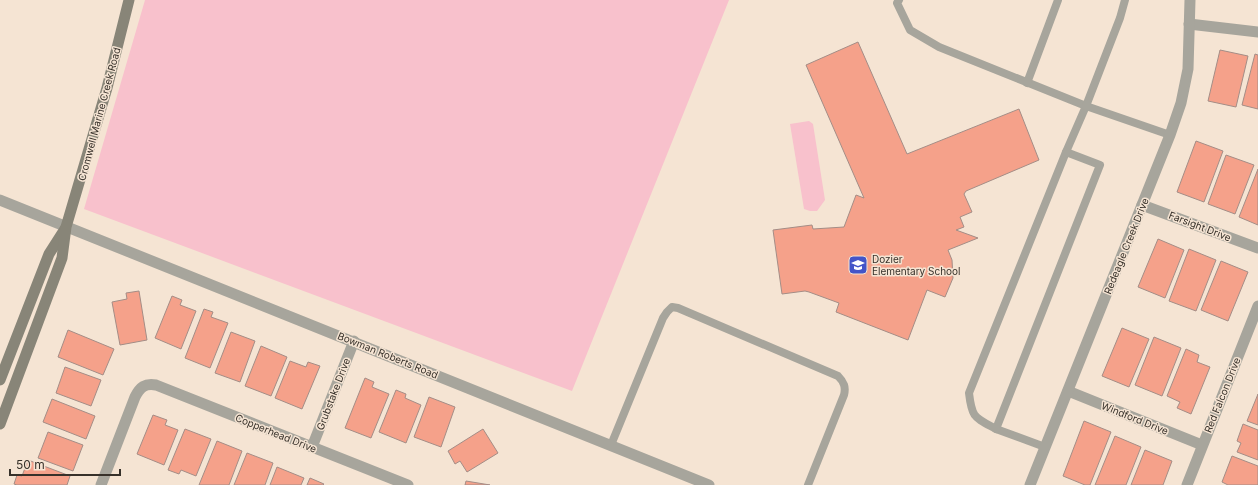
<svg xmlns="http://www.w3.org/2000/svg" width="1258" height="485" font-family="Inter,sans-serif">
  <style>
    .green { fill: #f8c1cc }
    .building { fill: #f5a18a; stroke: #a48d86 }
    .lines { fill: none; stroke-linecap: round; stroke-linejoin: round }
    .service { stroke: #a7a59c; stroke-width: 8 }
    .minor { stroke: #a7a59c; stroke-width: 11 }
    .tertiary { stroke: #a7a59c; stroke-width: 11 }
    .secondary { stroke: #888578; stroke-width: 11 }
    .labels { text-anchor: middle; stroke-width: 3; stroke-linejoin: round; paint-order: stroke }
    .street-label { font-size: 10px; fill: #37312a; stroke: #f5e4d3 }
    .poi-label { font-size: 10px; fill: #37312a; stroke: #f5e4d3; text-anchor: start }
  </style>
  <rect width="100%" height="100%" fill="#f5e4d3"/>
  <g class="green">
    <path d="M145 0H729L572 391 84 209Z"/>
    <path d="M809 121 813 124 825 200 817 211H810L804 209 790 124Z"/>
  </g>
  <g class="building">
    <path d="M858 42 907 154 1019 109 1039 160 966 191 964 194 972 212 960 217 964 227 956 230 978 238 948 250 952 260 953 278 945 297 927 290 908 340 836 312 839 303 809 292 805 291 782 294 773 230 812 225 813 229 844 227 856 195 864 198 806 65Z"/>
    <path d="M1220 50 1248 56 1236 107 1208 101Z"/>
    <path d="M1255 54 1258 55V109L1242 105Z"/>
    <path d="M1196 141 1223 151 1204 202 1177 192Z"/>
    <path d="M1226 155 1254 165 1235 214 1208 204Z"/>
    <path d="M1258 169V225L1239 217Z"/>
    <path d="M1158 239 1184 250 1165 298 1138 287Z"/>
    <path d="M1189 249 1216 260 1196 311 1169 301Z"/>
    <path d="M1221 261 1248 272 1228 321 1201 310Z"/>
    <path d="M139 291 147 340 120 345 112 302 127 299 126 293Z"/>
    <path d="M172 296 182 300 180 305 196 311 181 349 155 338Z"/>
    <path d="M204 309 213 312 211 317 228 323 210 368 185 358Z"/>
    <path d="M1122 328 1149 339 1129 387 1102 376Z"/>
    <path d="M68 330 114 349 103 375 58 357Z"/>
    <path d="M231 332 255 341 240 382 215 373Z"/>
    <path d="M1154 337 1181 348 1162 396 1135 385Z"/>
    <path d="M261 346 287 357 271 396 245 386Z"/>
    <path d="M1186 349 1199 355 1197 362 1210 367 1191 414 1177 408 1180 402 1167 396Z"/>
    <path d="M290 361 306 367 308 362 320 366 302 409 275 398Z"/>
    <path d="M65 367 101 380 91 406 56 393Z"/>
    <path d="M365 378 374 382 372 387 389 394 371 438 345 428Z"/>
    <path d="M396 390 406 394 405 398 421 405 406 443 379 432Z"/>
    <path d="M1258 394V425L1247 421Z"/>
    <path d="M429 397 455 407 441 447 414 437Z"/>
    <path d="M52 399 95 416 86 439 43 422Z"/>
    <path d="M153 415 167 420 165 425 178 430 164 465 137 454Z"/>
    <path d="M1084 421 1111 432 1090 485H1085L1063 476Z"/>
    <path d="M1243 424 1258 430V460L1237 452 1241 443 1237 441Z"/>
    <path d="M185 429 211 439 196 476 181 470 179 474 168 470Z"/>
    <path d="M483 429 498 453 467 472 460 461 455 464 448 451Z"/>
    <path d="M48 432 83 445 73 471 38 458Z"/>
    <path d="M1115 436 1141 447 1126 485H1095Z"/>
    <path d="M217 441 242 451 229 485H199Z"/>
    <path d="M1145 450 1172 461 1163 485H1131Z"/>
    <path d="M247 453 273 463 265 485H234Z"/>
    <path d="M1232 456 1258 466V485H1228L1222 482Z"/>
    <path d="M28 460 70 476 67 485H17L14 484 17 475 22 476Z"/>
    <path d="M277 467 304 478 301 485H270Z"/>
    <path d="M310 478 324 484 323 485H307Z"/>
    <path d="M466 481 490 485H465Z"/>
  </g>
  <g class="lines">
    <g class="service">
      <path d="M899 0 897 3 910 30 939 47 1086 106 1066 152 1100 165 996 429 1045 447"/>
      <path d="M1125 0 1120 18 1086 106 1170 135"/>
      <path d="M1027 83 1058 0"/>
      <path d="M996 429C974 417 972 418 969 393L1066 152"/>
      <path d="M611 445 663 318 667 312 672 307 678 308 838 376C844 382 846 387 844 395L808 485"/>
    </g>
    <g class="minor">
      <path d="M1189 24 1258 32"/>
      <path d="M1142 205 1258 248"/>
      <path d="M1068 391 1202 445"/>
      <path d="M312 447 354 341"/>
      <path d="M101 485 135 397C140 387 145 383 156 385L408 485"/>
      <path d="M1030 485 1170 135 1181 103 1188 69 1190 0"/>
      <path d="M1187 485 1258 306"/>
    </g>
    <path class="tertiary" d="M0 200 709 485"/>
    <g class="secondary">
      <path d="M0 380 49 254 65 229"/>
      <path d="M0 424 62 258 66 227 107 88 129 0"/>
    </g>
  </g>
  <defs>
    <g id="school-square" transform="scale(1)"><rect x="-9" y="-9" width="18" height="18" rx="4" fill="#4454c8" stroke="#f5e4d3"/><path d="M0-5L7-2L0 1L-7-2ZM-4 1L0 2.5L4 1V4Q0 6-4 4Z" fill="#fff"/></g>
  </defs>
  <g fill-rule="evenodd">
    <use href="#school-square" x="858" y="265"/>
  </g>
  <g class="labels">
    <g class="street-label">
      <text transform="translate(99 114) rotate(-75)" y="4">Cromwell Marine Creek Road</text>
      <text transform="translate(1200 226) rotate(21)" y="4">Farsight Drive</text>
      <text transform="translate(1126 246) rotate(-68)" y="4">Redeagle Creek Drive</text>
      <text transform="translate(388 355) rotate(22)" y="4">Bowman Roberts Road</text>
      <text transform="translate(333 394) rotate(-69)" y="4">Grubstake Drive</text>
      <text transform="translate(1222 395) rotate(-68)" y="4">Red Falcon Drive</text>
      <text transform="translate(1135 418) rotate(22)" y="4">Windford Drive</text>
      <text transform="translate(276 433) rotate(22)" y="4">Copperhead Drive</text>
    </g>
    <g class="poi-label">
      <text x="872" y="263">Dozier<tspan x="872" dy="12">Elementary School</tspan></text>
    </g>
  </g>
  <path d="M10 469v6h110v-6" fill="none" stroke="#37312a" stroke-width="2"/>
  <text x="16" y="469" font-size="12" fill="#37312a" stroke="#f5e4d3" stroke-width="3" paint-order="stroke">50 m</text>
</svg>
